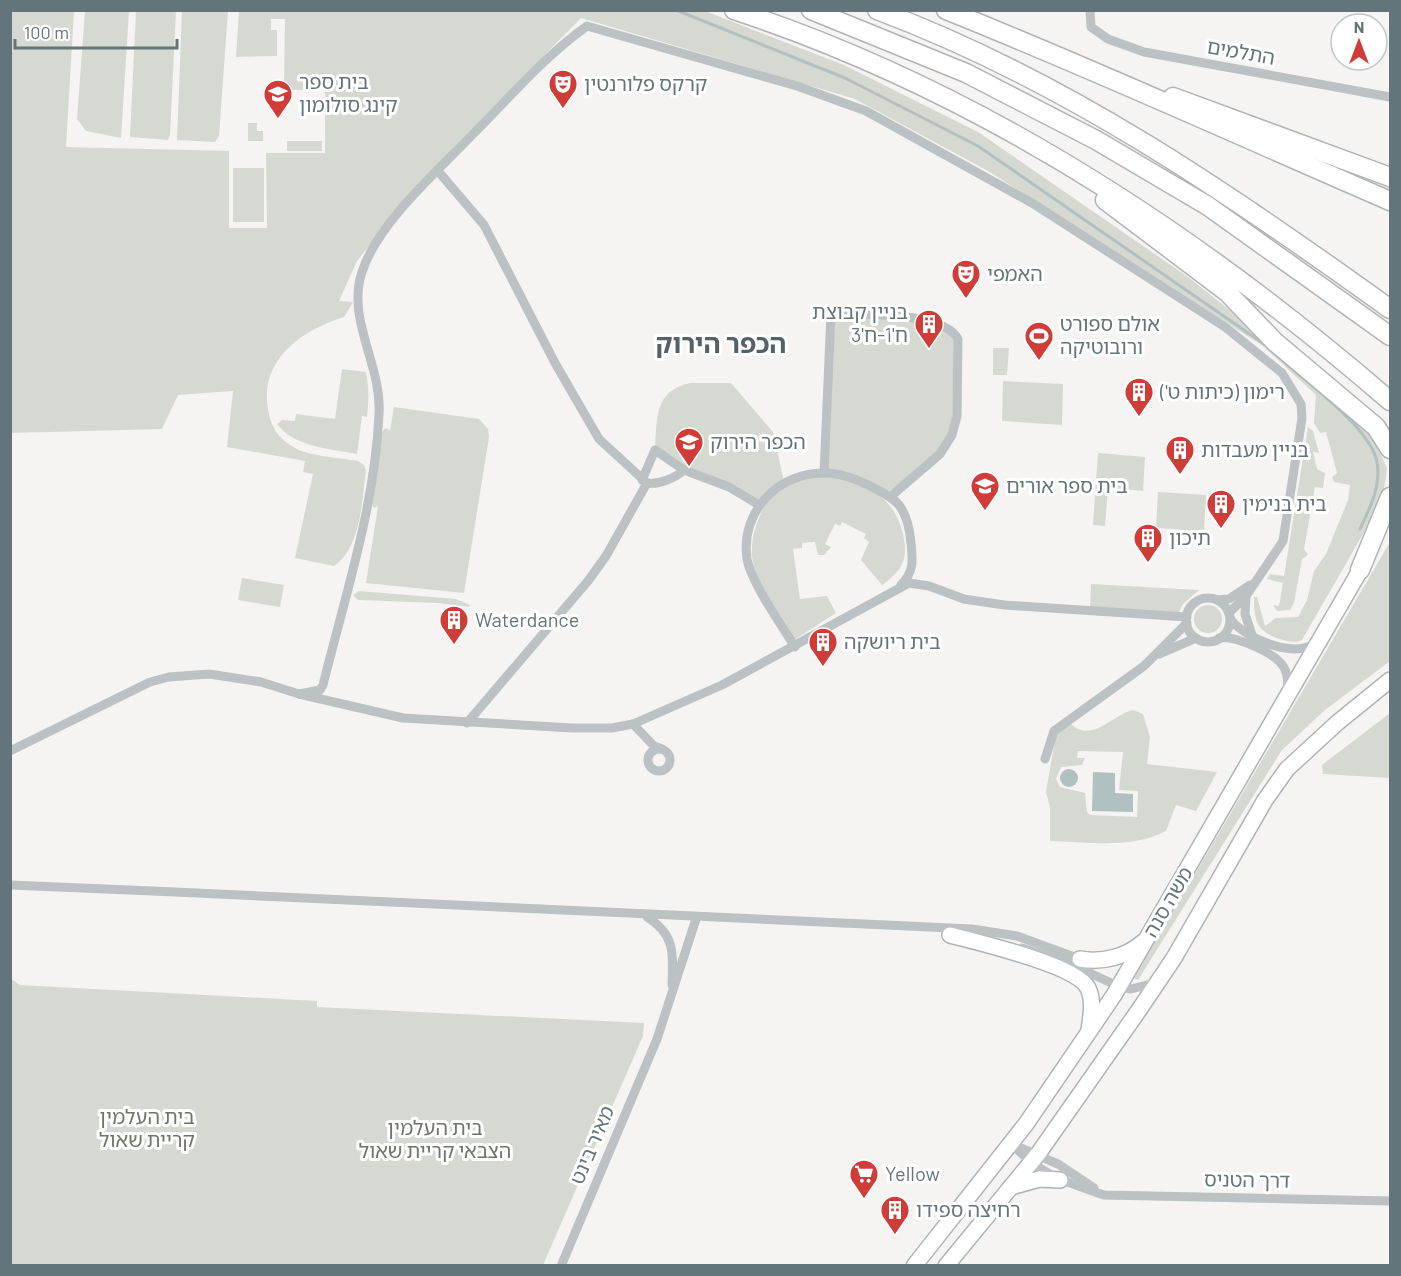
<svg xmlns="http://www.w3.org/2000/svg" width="1401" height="1276" font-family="Barlow,'Noto Sans Hebrew',sans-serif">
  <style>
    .green { fill: #d6d9d1; fill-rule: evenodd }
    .water { fill: #b1c1c1 }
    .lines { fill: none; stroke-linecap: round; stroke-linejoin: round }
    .stream { stroke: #b1c1c1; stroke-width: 3 }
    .primary-casing { stroke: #aeb4b6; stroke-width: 18 }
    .highway-casing { stroke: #b0b4b6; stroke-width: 21 }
    .street { stroke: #bcc1c3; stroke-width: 9 }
    .primary { stroke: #fff; stroke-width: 15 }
    .highway { stroke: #fff; stroke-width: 18 }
    .labels { text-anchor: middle; stroke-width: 6; stroke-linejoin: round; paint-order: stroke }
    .street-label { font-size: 20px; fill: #63757a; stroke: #fff }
    .poi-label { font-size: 20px; fill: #63757a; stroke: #fff; text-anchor: start }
    .park-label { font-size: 20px; fill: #6c7865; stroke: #fff }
    .district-label { font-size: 26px; font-weight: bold; fill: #546166; stroke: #fff }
  </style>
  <rect width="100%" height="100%" fill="#f5f4f2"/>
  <g class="green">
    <path d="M10 11H74L66 147 229 151V228H267L266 153H325V90H284L285 19H271V30H277V56L236 57 239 11H705L844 65 978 132 1188 277 1261 335 1373 436 1387 469 1382 501 1302 640C1292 646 1265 636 1259 626 1254 618 1254 605 1254 597H1257L1265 626 1276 618 1298 617 1307 600 1314 571 1326 554 1348 500 1350 485 1334 482 1332 477 1337 473 1326 432 1320 433 1314 423 1316 395 1263 346 988 171 855 99 581 18 421 181 357 261 339 301 353 302 344 317C302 330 259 360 268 409 271 428 278 438 295 448 308 456 341 458 358 461L364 465 366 470C362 500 361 548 334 566L295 558 313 474 303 472 305 461 227 447 233 391 178 395 162 429 11 433Z"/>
    <path d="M85 11H129L121 138 86 131 77 119Z"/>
    <path d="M136 11H176L170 135 168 140 130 137Z"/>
    <path d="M182 11H228L219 136 215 142 177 140Z"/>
    <path d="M257 123V131H263V141H248V123Z"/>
    <rect x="287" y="141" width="35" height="10"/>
    <rect x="233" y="168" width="31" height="54"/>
    <path d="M831 317 898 319 955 328C954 359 961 423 941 447 927 465 907 479 888 492L826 471Z"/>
    <path d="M993 348H1009L1007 375H993Z"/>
    <path d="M342 369 366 372C369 388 369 401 367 417L362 416 357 454C331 449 294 447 277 424L282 420 295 421 296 414 335 419Z"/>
    <path d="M1003 381 1063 384 1062 425 1002 421Z"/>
    <path d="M690 383H731L773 432 784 482 759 505 684 470 655 450C657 418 654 391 690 383Z"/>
    <path d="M394 407 479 419 488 429 489 437 464 593 366 583 378 506 374 508 371 504 382 433 385 428 390 430Z"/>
    <path d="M1308 427 1313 431 1319 453 1313 452 1317 469 1325 473 1323 488 1315 487 1304 549 1308 555 1302 559 1294 603 1290 610 1277 611 1273 605 1279 606 1283 583 1267 579 1270 574 1284 576Z"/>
    <path d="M1098 453 1145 457 1143 491 1108 488 1105 526 1093 525Z"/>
    <path d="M822 476C862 479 897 496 904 539 908 562 900 572 882 585L861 560 869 542 864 538 866 534 842 522 840 526 835 524 825 544 831 547 824 555H818L815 542 802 543V548L793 549 800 599 827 596 836 613 794 640C781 617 755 582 752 557 750 533 762 501 782 487 792 479 809 478 822 476Z"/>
    <path d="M1158 492 1206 495 1204 531 1156 528Z"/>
    <path d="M1390 542V661L1325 710 1282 750 1138 980 1134 978Z"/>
    <path d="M242 578 284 585 280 607 238 600Z"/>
    <path d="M1091 584 1199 590 1183 604 1177 616 1090 609Z"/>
    <path d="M359 591 456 599 470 605 469 607 438 603 358 600 353 595Z"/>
    <circle cx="1208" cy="619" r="14"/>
    <path d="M1133 710 1143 714 1150 737 1147 764 1217 772 1196 811 1176 805 1166 831C1133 849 1087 842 1050 841V807L1046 792 1056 734 1070 723C1091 745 1113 714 1133 710ZM1078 751 1123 752 1119 790 1138 791 1137 817 1090 815 1087 812 1085 793 1060 787 1056 779 1061 767 1082 765 1085 758H1077Z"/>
    <path d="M1390 713V778L1323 774 1322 765Z"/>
    <path d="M10 978 20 985 317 1001V1007L644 1023 643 1036 543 1265H11Z"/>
  </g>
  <g class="water">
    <circle cx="1069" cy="778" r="9"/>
    <path d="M1093 772 1115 773V793L1133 794V812L1092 811Z"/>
  </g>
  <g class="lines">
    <g class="stream">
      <path d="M676 10 845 78 978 146 1264 344"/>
      <path d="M1287 364C1312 386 1367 427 1376 458 1383 483 1370 508 1360 529"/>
    </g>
    <g class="primary-casing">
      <g id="primary">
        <path d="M950 935C977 942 1076 965 1088 988 1094 1001 1091 1016 1089 1030"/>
        <path d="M1080 959C1102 963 1126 957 1143 942"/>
        <path d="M1011 1187 1039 1179 1060 1180"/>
        <path d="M914 1266 1026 1124 1114 995 1365 562"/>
        <path d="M946 1266 1038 1154 1139 1010 1174 958 1265 800 1287 769 1337 723 1390 680"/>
      </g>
    </g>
    <g class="highway-casing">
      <g id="highway">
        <path d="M734 10C978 90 1197 234 1390 401"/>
        <path d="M811 10 966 73 1096 140 1208 206 1390 336"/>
        <path d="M877 10C1064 80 1229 193 1390 309"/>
        <path d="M946 10C1096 70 1242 137 1390 201"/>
        <path d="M1173 97 1390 177"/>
        <path d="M1105 200 1227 292 1275 342 1376 427 1390 449"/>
        <path d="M1360 570 1390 497"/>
      </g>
    </g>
    <g class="street">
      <path d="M1090 10 1091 27 1108 39 1144 52 1390 97"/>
      <path d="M438 171 484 225 555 363 599 439 647 483C659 485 675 478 684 470L729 487 759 505"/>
      <path d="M824 473 831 313C861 315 943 311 958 339L957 416 952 435 940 454 890 497"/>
      <path d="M642 480 655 450 684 470"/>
      <path d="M1246 596 1245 614 1252 635"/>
      <circle cx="1208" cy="620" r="22"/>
      <path d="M1217 600 1229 599 1250 585"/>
      <path d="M1230 618C1241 637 1296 660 1314 643"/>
      <path d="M1219 638C1234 635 1275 653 1283 666 1288 673 1288 685 1287 693"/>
      <path d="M795 647C782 626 751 582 747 559 740 512 778 472 825 473 842 473 861 481 876 489 885 494 896 499 901 508 908 519 910 531 911 543 913 560 914 572 901 585"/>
      <path d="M1159 654 1196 638"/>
      <path d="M299 694 320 690 323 685C345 596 375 506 379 414 382 365 346 319 362 272 378 222 439 170 475 132 511 96 545 56 587 26L797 86 866 111 1032 203 1225 327 1282 373 1301 404 1302 418 1283 541 1246 596 1229 613"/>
      <path d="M467 723 588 581 606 556 647 483"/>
      <path d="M633 724 654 746 662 749"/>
      <circle cx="659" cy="760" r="11"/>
      <path d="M10 751 150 682 169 677 209 674 261 682 299 694 403 718 572 728H612L633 724 722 685 909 583 929 586 964 599 1004 605 1187 617"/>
      <path d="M1045 759 1054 731 1144 666 1187 623"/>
      <path d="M10 885C331 898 652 916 972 929L1017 936 1080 959"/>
      <path d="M647 917C676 935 673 954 672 985"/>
      <path d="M1022 948 1068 963 1120 987 1131 989 1155 983"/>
      <path d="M1011 1143C1041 1175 1063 1181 1104 1195L1390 1201"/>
      <path d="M1014 1145 1058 1164 1094 1188"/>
      <path d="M561 1266 657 1039 696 919"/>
    </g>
    <use href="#primary" class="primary"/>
    <use href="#highway" class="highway"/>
  </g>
  <defs>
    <g id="theatre-pin" transform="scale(1.5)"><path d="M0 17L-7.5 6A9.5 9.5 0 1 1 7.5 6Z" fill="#d03c37" stroke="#fff"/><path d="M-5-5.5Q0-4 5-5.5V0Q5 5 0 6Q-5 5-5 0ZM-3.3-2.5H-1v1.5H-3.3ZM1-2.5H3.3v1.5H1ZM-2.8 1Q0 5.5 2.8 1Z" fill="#fff"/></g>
    <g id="school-pin" transform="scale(1.5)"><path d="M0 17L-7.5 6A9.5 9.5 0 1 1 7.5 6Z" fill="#d03c37" stroke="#fff"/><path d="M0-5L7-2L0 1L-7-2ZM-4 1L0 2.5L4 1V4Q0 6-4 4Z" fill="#fff"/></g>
    <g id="building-pin" transform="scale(1.5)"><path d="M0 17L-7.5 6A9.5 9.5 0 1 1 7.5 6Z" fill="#d03c37" stroke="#fff"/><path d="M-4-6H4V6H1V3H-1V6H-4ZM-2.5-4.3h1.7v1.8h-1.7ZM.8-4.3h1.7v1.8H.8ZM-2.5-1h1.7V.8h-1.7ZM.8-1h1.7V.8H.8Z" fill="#fff"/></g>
    <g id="stadium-pin" transform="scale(1.5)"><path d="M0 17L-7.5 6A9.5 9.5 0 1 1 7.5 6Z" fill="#d03c37" stroke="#fff"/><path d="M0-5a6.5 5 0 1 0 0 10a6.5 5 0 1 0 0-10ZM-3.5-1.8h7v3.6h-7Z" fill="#fff"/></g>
    <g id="supermarket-pin" transform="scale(1.5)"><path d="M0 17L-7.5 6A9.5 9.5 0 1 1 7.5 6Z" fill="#d03c37" stroke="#fff"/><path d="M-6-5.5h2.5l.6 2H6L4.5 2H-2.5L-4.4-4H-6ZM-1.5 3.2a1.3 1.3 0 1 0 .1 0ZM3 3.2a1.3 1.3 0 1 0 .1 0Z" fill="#fff"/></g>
  </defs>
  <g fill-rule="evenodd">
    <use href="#theatre-pin" x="563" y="84"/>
    <use href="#school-pin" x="278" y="94"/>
    <use href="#theatre-pin" x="966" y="274"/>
    <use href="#building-pin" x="929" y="324"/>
    <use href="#stadium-pin" x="1039" y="336"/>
    <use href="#building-pin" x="1139" y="392"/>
    <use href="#school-pin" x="689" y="442"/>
    <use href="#building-pin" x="1180" y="450"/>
    <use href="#school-pin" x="985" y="486"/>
    <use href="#building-pin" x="1221" y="504"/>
    <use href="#building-pin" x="1148" y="538"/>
    <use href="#building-pin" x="454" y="620"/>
    <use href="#building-pin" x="823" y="642"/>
    <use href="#supermarket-pin" x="864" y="1174"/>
    <use href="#building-pin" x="895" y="1210"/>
  </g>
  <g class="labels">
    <g class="street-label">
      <text transform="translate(1241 52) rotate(10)" y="7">התלמים</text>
      <text transform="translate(1168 902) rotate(-60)" y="7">משה סנה</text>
      <text transform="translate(592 1145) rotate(-67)" y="7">מאיר בינט</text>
      <text transform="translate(1247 1180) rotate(1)" y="7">דרך הטניס</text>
    </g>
    <g class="poi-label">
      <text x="299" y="89">בית ספר<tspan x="299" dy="23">קינג סולומון</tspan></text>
      <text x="584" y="91">קרקס פלורנטין</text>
      <text x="987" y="281">האמפי</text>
      <text x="908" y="319" text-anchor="end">בניין קבוצת<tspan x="908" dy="23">ח'1-ח'3</tspan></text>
      <text x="1060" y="331">אולם ספורט<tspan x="1060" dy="23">ורובוטיקה</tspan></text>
      <text x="1160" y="399">רימון (כיתות ט')</text>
      <text x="710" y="449">הכפר הירוק</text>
      <text x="1201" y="457">בניין מעבדות</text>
      <text x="1006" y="493">בית ספר אורים</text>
      <text x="1242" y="511">בית בנימין</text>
      <text x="1169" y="545">תיכון</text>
      <text x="475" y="627">Waterdance</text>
      <text x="844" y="649">בית ריושקה</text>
      <text x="885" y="1181">Yellow</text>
      <text x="916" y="1217">רחיצה ספידו</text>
    </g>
    <g class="park-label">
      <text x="147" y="1124">בית העלמין<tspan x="147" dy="23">קריית שאול</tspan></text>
      <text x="435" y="1135">בית העלמין<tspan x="435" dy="23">הצבאי קריית שאול</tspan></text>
    </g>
    <g class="district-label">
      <text x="721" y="353">הכפר הירוק</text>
    </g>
  </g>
  <rect width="1401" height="1276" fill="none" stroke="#63757a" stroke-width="24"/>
  <g transform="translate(1359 42)"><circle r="28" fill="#ffffff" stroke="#c1c8ca" stroke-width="1.5"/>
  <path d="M0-4.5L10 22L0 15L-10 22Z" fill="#d03c37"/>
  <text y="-9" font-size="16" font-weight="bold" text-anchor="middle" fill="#63757a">N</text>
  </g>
  <path d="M15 39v9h162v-9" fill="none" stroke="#63757a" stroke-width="3"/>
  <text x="24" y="39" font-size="18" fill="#63757a" stroke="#ffffff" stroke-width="4.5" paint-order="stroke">100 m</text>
</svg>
